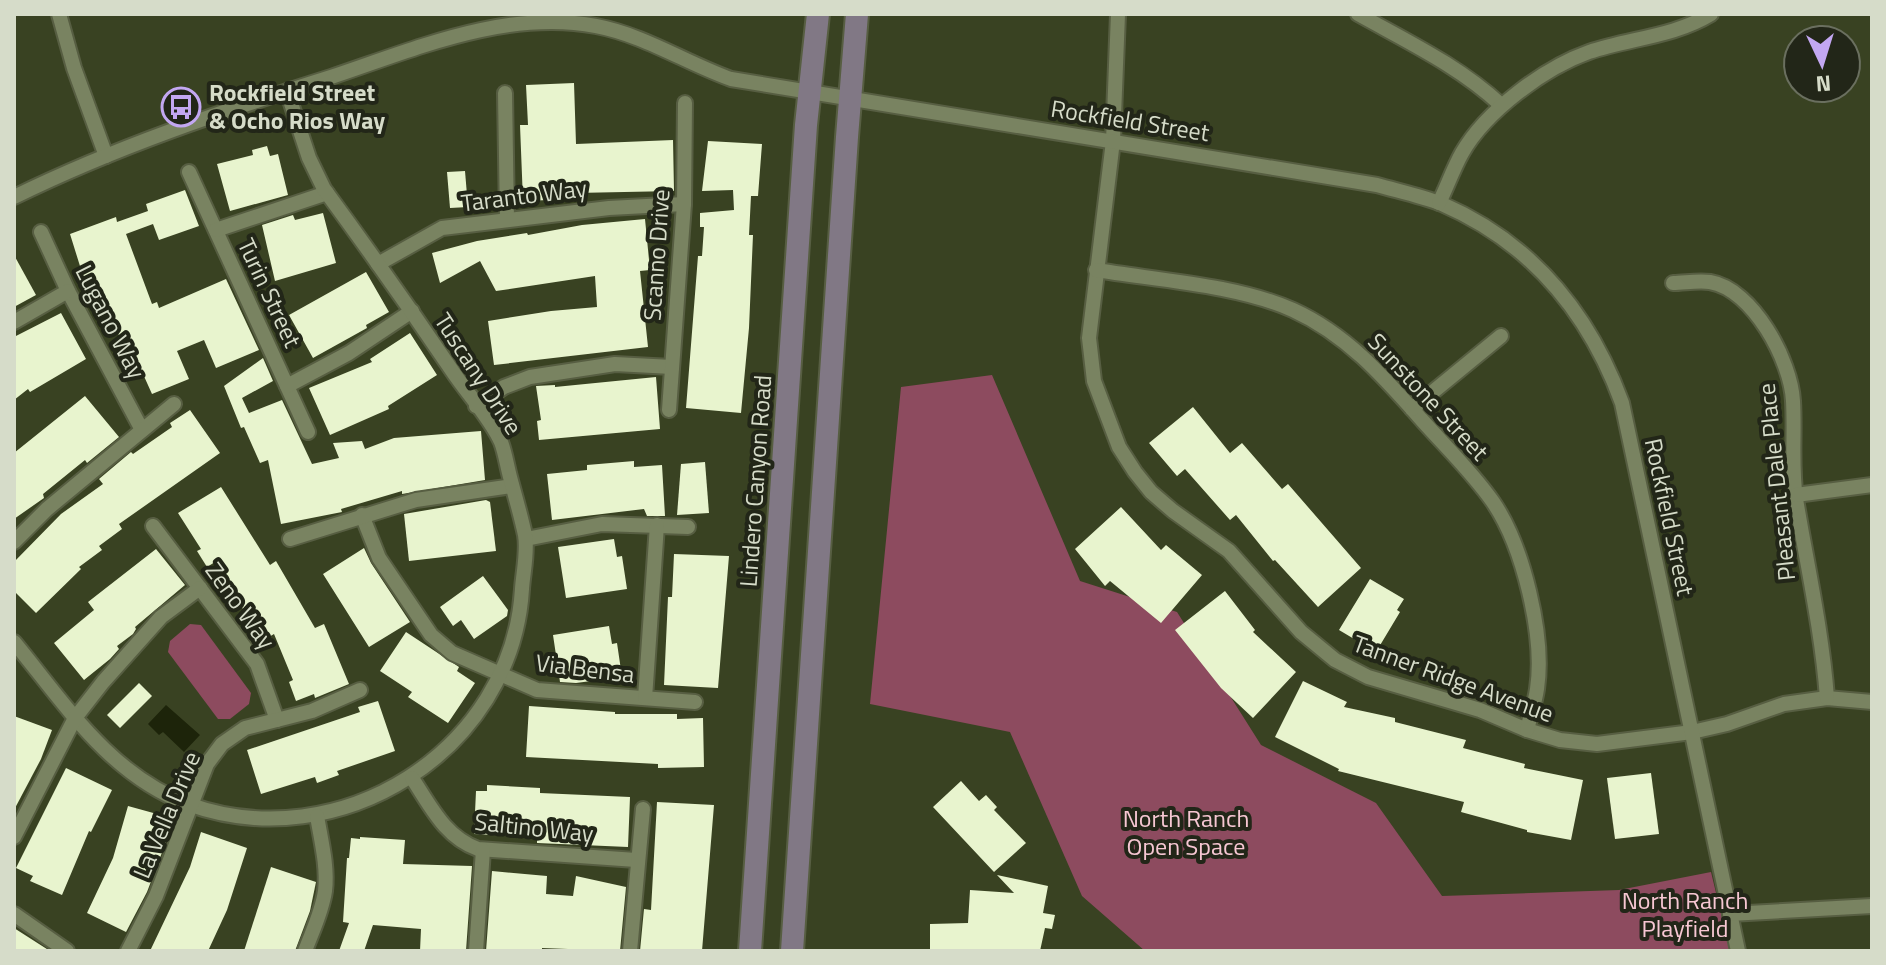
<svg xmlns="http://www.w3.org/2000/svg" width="1886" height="965" font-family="'Titillium Web',sans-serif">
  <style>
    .green { fill: #8d4b5f }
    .water { fill: #1d240a }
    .building { fill: #e8f4ce }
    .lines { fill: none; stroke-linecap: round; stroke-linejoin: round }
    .minor-casing { stroke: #575e42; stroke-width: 18 }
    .secondary-casing { stroke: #575e42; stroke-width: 26 }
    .minor { stroke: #798361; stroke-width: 14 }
    .secondary { stroke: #817885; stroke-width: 22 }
    .labels { text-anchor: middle; stroke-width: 8; stroke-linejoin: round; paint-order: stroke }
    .poi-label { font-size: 24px; font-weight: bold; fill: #d6dcc9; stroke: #222618; text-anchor: start }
    .street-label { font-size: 24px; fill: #d6dcc9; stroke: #222618 }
    .park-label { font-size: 24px; fill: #f7c7d3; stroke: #222618 }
  </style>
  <rect width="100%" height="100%" fill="#394222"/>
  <g class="green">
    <path d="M992 375 1080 581 1177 612 1261 745 1376 803 1442 896 1619 890 1711 872 1730 951H1145L1082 896 1010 732 870 704 901 387Z"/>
    <path d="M190 624 201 625 251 693 249 704 230 719H218L168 652 170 641Z"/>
  </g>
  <path class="water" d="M166 705 200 735 184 752 163 732 159 735 148 724Z"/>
  <g class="building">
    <path d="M574 83 576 144 673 140 674 191 575 193 576 199 523 201 520 125H528L526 85Z"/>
    <path d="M708 141 762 144 758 196H751L749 235H753L749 328 741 413 686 408 698 256H702L704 227H700V213L734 210 733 190 702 191Z"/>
    <path d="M267 146 270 156 278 154 288 195 230 211 217 164 253 155 252 150Z"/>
    <path d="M465 171 468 207 450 208 447 172Z"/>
    <path d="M185 190 199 226 159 240 153 224 126 234 152 304 157 302 159 308 226 279 259 350 216 368 204 340 177 351 189 379 152 394 143 374 132 378 122 354 126 353 101 291 89 295 70 234 116 217 117 222 148 211 146 204Z"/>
    <path d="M323 213 336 263 275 281 262 225 293 215 295 220Z"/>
    <path d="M645 219 650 270 640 271 648 347 494 365 488 321 551 311 597 307 595 276 496 291 480 261 440 283 432 253 477 241 527 233 528 235 582 225Z"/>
    <path d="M14 255 36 295 14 307Z"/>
    <path d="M366 272 389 312 366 325 367 328 313 358 289 315Z"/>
    <path d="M61 313 86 359 30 392 28 389 14 400V337Z"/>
    <path d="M410 333 437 375 388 406 389 409 330 435 309 388 372 362 370 359Z"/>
    <path d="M263 358 273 381 242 398 249 413 282 400 312 464 339 458 333 443 362 441 365 449 394 438 481 431 485 480 402 494V491L341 509 342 512 281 524 268 460 260 463 244 427 241 428 224 386Z"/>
    <path d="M656 377 660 429 539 440 537 421 541 420 536 386 555 385V387Z"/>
    <path d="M85 396 119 437 87 463 85 460 43 494 44 498 14 519V453Z"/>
    <path d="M1193 407 1230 453 1242 443 1282 489 1288 484 1361 568 1318 607 1275 560 1273 561 1236 515 1230 520 1185 469 1177 476 1149 443Z"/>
    <path d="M190 410 220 453 119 524 122 529 99 546 102 550 79 567 81 569 36 613 14 591V562L61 514 103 484 99 479 131 452 133 454 172 427 170 423Z"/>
    <path d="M634 461V467L662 465 665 516H647L644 509 552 520 547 474 587 470V465Z"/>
    <path d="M705 462 709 513 677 515 681 464Z"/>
    <path d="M221 487 270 565 276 561 315 628 324 624 349 684 315 698 314 694 296 701 289 682 293 680 274 634 262 641 215 562 207 567 197 551 201 549 178 513Z"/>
    <path d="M486 500 490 502 496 551 409 561 404 514Z"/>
    <path d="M1121 507 1161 550 1166 545 1202 575 1161 623 1110 581 1105 586 1075 549Z"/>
    <path d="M614 539 617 557 622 556 627 589 566 598 558 547Z"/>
    <path d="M364 548 371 563 410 622 369 647 323 574Z"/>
    <path d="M156 549 185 585 135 627 136 629 133 634 117 646 119 649 110 659 84 680 54 643 94 610 88 602Z"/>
    <path d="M674 554 729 556 718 688 664 685 668 597H672Z"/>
    <path d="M483 576 508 610 507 616 474 639 461 620 453 626 440 607Z"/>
    <path d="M1370 579 1404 599 1397 610 1400 612 1376 652 1339 630Z"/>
    <path d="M1225 591 1255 630 1253 632 1296 672 1253 718 1221 688 1175 630Z"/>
    <path d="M609 626 612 644 617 643 622 677 576 683 560 682 553 635Z"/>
    <path d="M406 632 459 667 457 671 475 683 448 723 408 697 412 692 380 671Z"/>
    <path d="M1303 681 1347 702 1344 707 1395 718V722L1466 740 1463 748 1525 764 1524 768 1583 780 1571 840 1527 832V830L1461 812 1464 802 1338 771 1339 769 1275 737Z"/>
    <path d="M139 683 152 696 120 728 107 715Z"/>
    <path d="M378 701 395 751 337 771 339 775 317 783 315 777 261 794 247 750 360 712 358 707Z"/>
    <path d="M529 706 615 712V714H677V719L703 718 704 767 658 768V764L526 757Z"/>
    <path d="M14 716 52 730 41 759 14 810Z"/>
    <path d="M66 768 112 790 91 832 89 831 62 895 30 881 33 876 16 868Z"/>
    <path d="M1651 773 1659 834 1615 839 1607 778Z"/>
    <path d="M961 781 979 801 986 795 997 807 994 810 1026 843 994 872 933 807Z"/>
    <path d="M487 785 540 788V793L630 797 628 847 537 843V837L474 834 476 791H487Z"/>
    <path d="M657 802 714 805 702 951H640L644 909 651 910Z"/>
    <path d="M128 806 157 814 155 822 172 826 147 892 126 932 87 913 113 858Z"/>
    <path d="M201 832 247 848 227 910 208 951H150L190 867Z"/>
    <path d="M360 837 405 840 403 864 472 866 466 951H420L421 929 373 925 364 951H339L349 923 343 922 347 858H349L351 838 360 839Z"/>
    <path d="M271 867 316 882 310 911 295 951H244Z"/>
    <path d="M492 871 547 876 546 894 573 896 576 876 626 887 620 951 542 948V951H486Z"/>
    <path d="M997 875 1048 886 1043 913 1055 915 1052 929 1045 928 1040 951H930V924L968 923 970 890 1014 893Z"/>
    <path d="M14 928 39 944 50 951H14Z"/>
  </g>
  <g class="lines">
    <g class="minor-casing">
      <g id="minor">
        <path d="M59 14 74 68 106 156"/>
        <path d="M1118 14 1113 141 1089 338 1094 381 1119 447 1135 472 1151 492 1173 511 1229 551 1301 632 1335 660 1368 677 1480 710 1527 730 1560 740 1597 744 1692 732 1727 724 1784 704 1827 698 1872 702"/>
        <path d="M1358 14C1408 42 1459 66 1501 105"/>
        <path d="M505 93 507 220"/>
        <path d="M189 172 308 432"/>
        <path d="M14 197C116 147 223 111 331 77 415 49 506 9 596 26 644 35 686 63 731 79L1377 185C1398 191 1421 196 1442 204 1532 243 1589 313 1622 403L1738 951"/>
        <path d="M1439 203C1447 187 1453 169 1462 153 1486 111 1544 68 1589 52 1630 38 1673 37 1711 14"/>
        <path d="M216 230 327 193"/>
        <path d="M41 232 68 291 142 430"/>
        <path d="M378 264 442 228 609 208 684 204"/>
        <path d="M1096 270C1157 280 1237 285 1293 310 1346 334 1383 376 1421 419 1445 446 1473 473 1493 502 1523 546 1545 636 1537 689 1535 703 1530 717 1527 730"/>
        <path d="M1673 283C1684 283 1698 280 1710 282 1753 289 1791 361 1793 401 1795 434 1791 466 1796 499 1807 565 1822 631 1827 698"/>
        <path d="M14 322 68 291"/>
        <path d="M287 386 349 353 412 311"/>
        <path d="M476 406 504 387 530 377 615 364 672 367"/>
        <path d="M1412 409 1501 336"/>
        <path d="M669 410 684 204 685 103"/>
        <path d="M1796 495 1872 485"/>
        <path d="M362 515 379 558 431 635 452 653 537 690 695 702"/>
        <path d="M153 526 257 664 277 720"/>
        <path d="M290 539 416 500 512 486"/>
        <path d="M526 539 602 524 688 527"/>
        <path d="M14 542 47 509 174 404"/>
        <path d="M14 642C65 704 110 775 188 804 339 859 512 751 522 589 523 573 528 552 525 535 521 516 515 496 510 477 507 466 505 452 501 442 491 419 467 393 453 372 411 310 368 249 324 189L309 158 287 91"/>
        <path d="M645 698 657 525"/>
        <path d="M412 778C431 807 445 837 478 849L636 860"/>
        <path d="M14 837 75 718 103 682 161 617 200 588"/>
        <path d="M14 914 67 951"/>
        <path d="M1730 914 1872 906"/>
        <path d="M128 951 156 896 207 764 222 744 245 728 312 711 360 690"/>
        <path d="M305 951C312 932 322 912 325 891 328 867 321 840 317 816"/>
        <path d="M476 951 483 850"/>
        <path d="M630 951 643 809"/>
      </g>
    </g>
    <g class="secondary-casing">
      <g id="secondary">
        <path d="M750 951 806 125 818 14"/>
        <path d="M792 951 847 137 857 14"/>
      </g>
    </g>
    <use href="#minor" class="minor"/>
    <use href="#secondary" class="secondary"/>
  </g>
  <defs>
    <g id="bus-ring" transform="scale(2)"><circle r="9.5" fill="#222618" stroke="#c3a7f2" stroke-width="1.5"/><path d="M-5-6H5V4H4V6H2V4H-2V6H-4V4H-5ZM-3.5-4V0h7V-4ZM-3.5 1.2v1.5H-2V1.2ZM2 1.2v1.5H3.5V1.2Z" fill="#c3a7f2"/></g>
  </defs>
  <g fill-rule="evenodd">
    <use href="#bus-ring" x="181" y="107"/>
  </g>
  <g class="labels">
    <g class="poi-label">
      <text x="209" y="101">Rockfield Street<tspan x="209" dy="28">&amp; Ocho Rios Way</tspan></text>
    </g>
    <g class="street-label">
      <text transform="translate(1130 121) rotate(9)" y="8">Rockfield Street</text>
      <text transform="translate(524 196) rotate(-7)" y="8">Taranto Way</text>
      <text transform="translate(657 255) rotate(-86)" y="8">Scanno Drive</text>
      <text transform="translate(269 293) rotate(65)" y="8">Turin Street</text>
      <text transform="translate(110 322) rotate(63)" y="8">Lugano Way</text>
      <text transform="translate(478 374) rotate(57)" y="8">Tuscany Drive</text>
      <text transform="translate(1428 397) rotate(47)" y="8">Sunstone Street</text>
      <text transform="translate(756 481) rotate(-86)" y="8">Lindero Canyon Road</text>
      <text transform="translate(1777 482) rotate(-96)" y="8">Pleasant Dale Place</text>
      <text transform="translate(1669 517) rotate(78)" y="8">Rockfield Street</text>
      <text transform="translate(240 606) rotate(54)" y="8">Zeno Way</text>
      <text transform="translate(585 669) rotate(7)" y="8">Via Bensa</text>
      <text transform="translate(1453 679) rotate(20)" y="8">Tanner Ridge Avenue</text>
      <text transform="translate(167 815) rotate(-67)" y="8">La Vella Drive</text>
      <text transform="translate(534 828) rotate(6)" y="8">Saltino Way</text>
    </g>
    <g class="park-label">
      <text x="1186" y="827">North Ranch<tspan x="1186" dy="28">Open Space</tspan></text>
      <text x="1685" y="909">North Ranch<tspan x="1685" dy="28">Playfield</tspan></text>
    </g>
  </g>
  <rect width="1886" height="965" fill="none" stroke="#d6dcc9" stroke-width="32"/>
  <g transform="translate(1822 64) rotate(176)"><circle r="38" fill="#222618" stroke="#6a6f5f" stroke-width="2"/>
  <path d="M0-6L14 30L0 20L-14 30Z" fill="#c3a7f2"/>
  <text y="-12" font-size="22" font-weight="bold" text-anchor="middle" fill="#d6dcc9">N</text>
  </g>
</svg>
